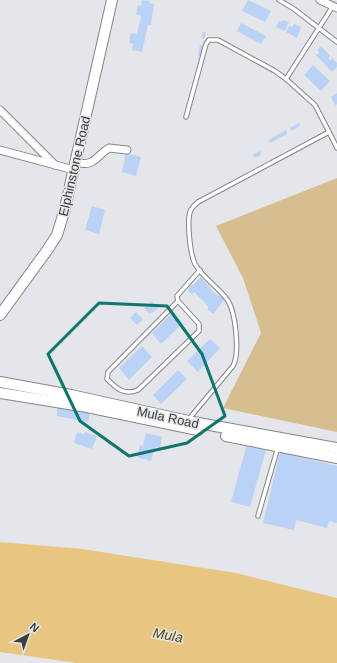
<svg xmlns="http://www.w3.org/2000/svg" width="337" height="663" font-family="Arial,sans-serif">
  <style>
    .green { fill: #d7be8e }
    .water { fill: #e8c681 }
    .building { fill: #bbd2f7 }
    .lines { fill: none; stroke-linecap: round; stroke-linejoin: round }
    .lane-casing { stroke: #838588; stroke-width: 5.5 }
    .street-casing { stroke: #838588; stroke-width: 9 }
    .secondary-casing { stroke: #838588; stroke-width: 12 }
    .lane { stroke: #fff; stroke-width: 3.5 }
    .street { stroke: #fff; stroke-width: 7 }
    .secondary { stroke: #fff; stroke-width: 10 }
    .marked { fill: none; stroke: #0f766e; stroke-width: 3; stroke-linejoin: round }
    .labels { text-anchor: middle; stroke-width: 3; stroke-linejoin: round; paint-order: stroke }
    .street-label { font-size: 13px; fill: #3c3d3e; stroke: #e4e6e9 }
    .water-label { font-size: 14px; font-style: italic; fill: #584109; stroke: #e4e6e9 }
  </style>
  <rect width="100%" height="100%" fill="#e4e6e9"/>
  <path class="green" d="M337 178V432L223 408 261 333 243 278 216 226Z"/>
  <path class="water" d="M0 542 82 549 236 573 337 598V663H77L0 652Z"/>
  <g class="building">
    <path d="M142 0 150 1 149 3 154 4 151 25H148L142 52 132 50 133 44 129 43 131 33 137 34 141 16 136 14 138 5 141 6Z"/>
    <path d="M248 0 271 11 265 22 242 11Z"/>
    <path d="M283 20 289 22 285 31 276 27 279 21 282 22Z"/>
    <path d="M241 23 266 36 261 44 237 31Z"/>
    <path d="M294 24 301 27 297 38 286 32 289 26 292 27Z"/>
    <path d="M203 32H206L204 39 201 38Z"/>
    <path d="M200 45H203L201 56H198Z"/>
    <path d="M321 46 330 56 328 58 330 61 332 58 337 63V67L332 72 316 55 319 53 317 50Z"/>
    <path d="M313 65 330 81 321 91 304 75Z"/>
    <path d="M337 93V104L335 105 331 97Z"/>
    <path d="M299 123 300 126 291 131 290 128Z"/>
    <path d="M286 130 287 134 270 143 268 140Z"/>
    <path d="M260 151 261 155 254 158 253 154Z"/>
    <path d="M126 153 141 157 136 176 122 172Z"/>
    <path d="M92 206 105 210 99 234 85 230Z"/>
    <path d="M201 277 214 293 225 299 213 314 208 310V306L194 292 192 294 188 291 190 285H193Z"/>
    <path d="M152 301 158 308 150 314 144 308Z"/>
    <path d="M136 312 143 319 137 325 130 318Z"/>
    <path d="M173 312 183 323 161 344 152 333Z"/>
    <path d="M210 339 220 348 198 372 187 361Z"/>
    <path d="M142 346 152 357 129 380 119 368Z"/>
    <path d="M178 370 187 379 161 404 153 395Z"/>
    <path d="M57 407 90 413 88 422 57 416Z"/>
    <path d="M77 432 84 434 85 432 97 436 92 449 74 443Z"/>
    <path d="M146 433 162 437 160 448 155 447 151 461 137 457 140 445 143 446Z"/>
    <path d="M247 444 266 450 250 507 231 502Z"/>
    <path d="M280 452 337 466V523L329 521 327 528 296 520 294 530 263 523Z"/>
  </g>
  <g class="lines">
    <g class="lane-casing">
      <g id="lane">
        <path d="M279 0 294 9 337 42"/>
        <path d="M186 117 206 44 209 40H218L275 71 286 79 333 6"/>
        <path d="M329 132 337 148"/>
        <path d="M178 301 108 372 107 379C116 388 124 396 138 390L199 331V324L178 301 177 296 200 270"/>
        <path d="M188 420 233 366C240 353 236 310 226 298 217 286 202 277 195 264 190 254 187 222 190 212 191 208 195 205 198 202L329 132 315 105 286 79"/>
        <path d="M258 516 278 447"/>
      </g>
    </g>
    <g class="street-casing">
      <g id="street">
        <path d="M320 0 337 8"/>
        <path d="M0 110 55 165"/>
        <path d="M0 150 74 170"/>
        <path d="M75 162C94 168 96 156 109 148L127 150"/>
      </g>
    </g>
    <g class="secondary-casing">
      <g id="secondary">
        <path d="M0 315 48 249 57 235 64 212 112 0"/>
        <path d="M0 382 71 395 193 422 337 448"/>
        <path d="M0 393 87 407 198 430"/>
        <path d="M226 436 337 458"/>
      </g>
    </g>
    <use href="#lane" class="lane"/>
    <use href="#street" class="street"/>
    <use href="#secondary" class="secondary"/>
  </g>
  <path class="marked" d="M99 303 167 306 202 354 225 416 187 443 129 456 80 421 48 354Z"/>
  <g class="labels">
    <g class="street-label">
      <text transform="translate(74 166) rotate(-77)" y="5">Elphinstone Road</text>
      <text transform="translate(168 417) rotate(12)" y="5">Mula Road</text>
    </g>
    <g class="water-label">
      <text transform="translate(168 635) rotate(10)" y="5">Mula</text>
    </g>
  </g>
  <g transform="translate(28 635) rotate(41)" stroke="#e4e6e9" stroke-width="3" paint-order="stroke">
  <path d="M0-3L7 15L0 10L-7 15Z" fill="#3c3d3e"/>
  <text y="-6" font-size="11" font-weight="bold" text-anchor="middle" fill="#3c3d3e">N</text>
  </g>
</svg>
